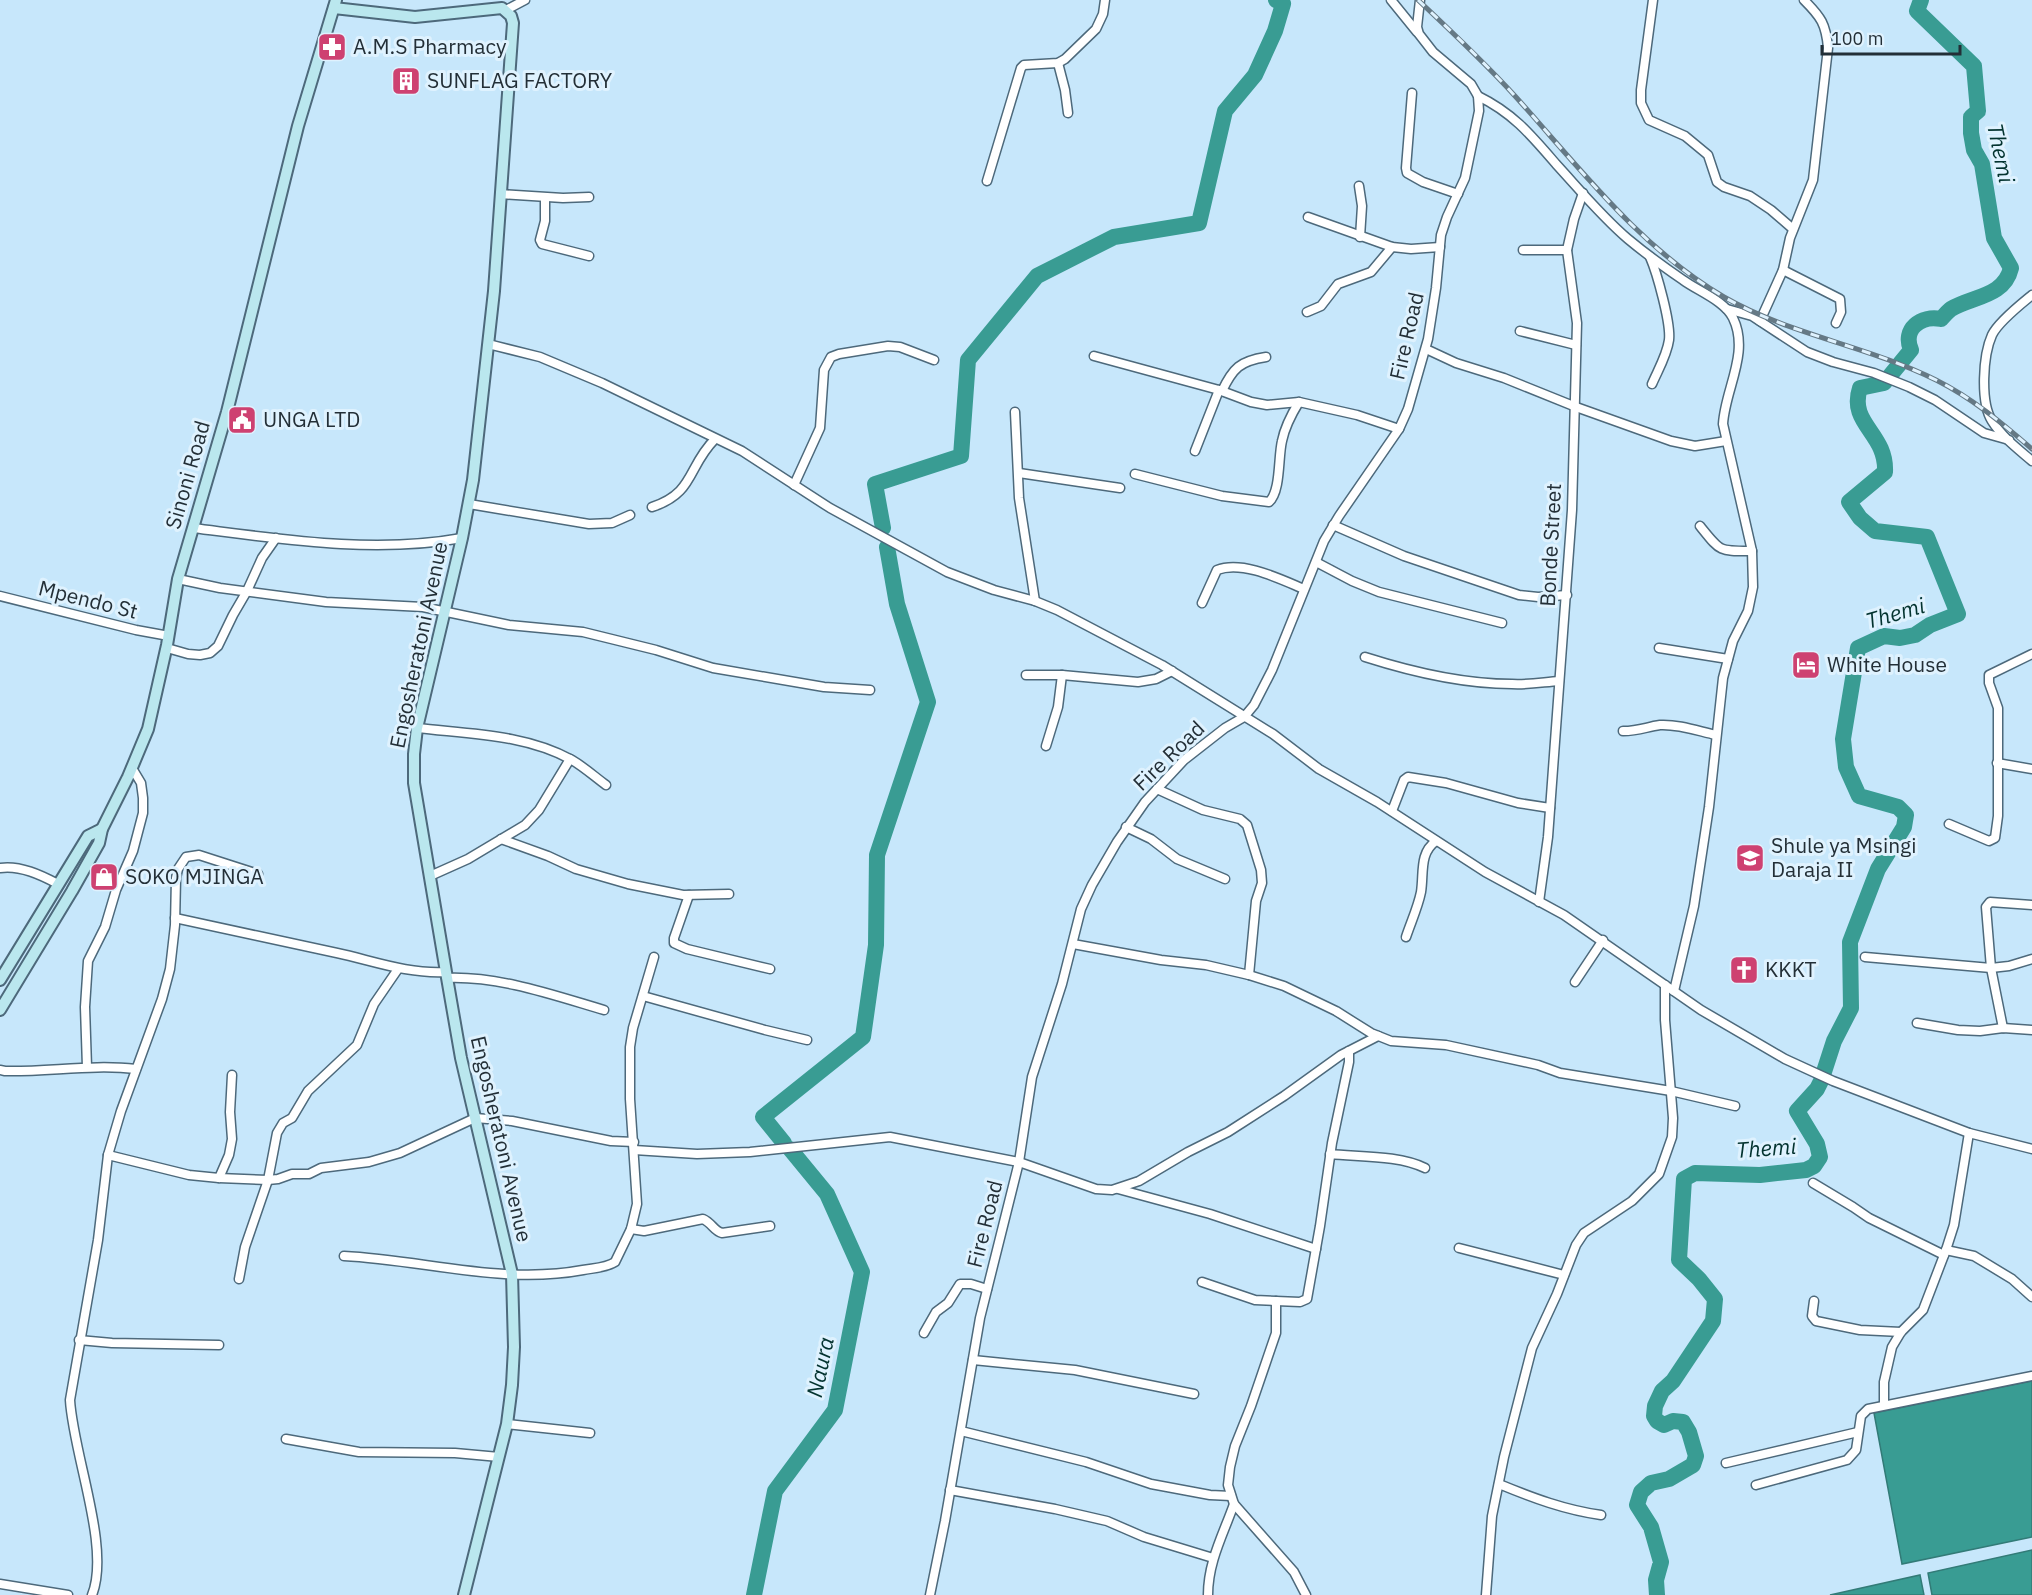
<svg xmlns="http://www.w3.org/2000/svg" width="2032" height="1595" font-family="'IBM Plex Sans',sans-serif">
  <style>
    .water { fill: #399c93; stroke: #327b77; stroke-width: 1.5 }
    .lines { fill: none; stroke-linecap: round; stroke-linejoin: round }
    .river { stroke: #399c93; stroke-width: 16 }
    .street-casing { stroke: #4d697b; stroke-width: 11 }
    .secondary-casing { stroke: #4d697b; stroke-width: 14 }
    .street { stroke: #fff; stroke-width: 8 }
    .secondary { stroke: #bae7ee; stroke-width: 10 }
    .rail-casing { stroke: #657985; stroke-width: 5 }
    .rail { stroke: #dff2fe; stroke-width: 3; stroke-dasharray: 9; stroke-linecap: butt }
    .labels { text-anchor: middle; stroke-width: 6; stroke-linejoin: round; paint-order: stroke }
    .poi-label { font-size: 21px; fill: #232f37; stroke: #dff2fe; text-anchor: start }
    .street-label { font-size: 21px; fill: #232f37; stroke: #dff2fe }
    .water-label { font-size: 22px; font-style: italic; fill: #03332f; stroke: #dff2fe }
  </style>
  <rect width="100%" height="100%" fill="#c7e7fb"/>
  <g class="water">
    <path d="M2032 1381V1537L1902 1564 1874 1413Z"/>
    <path d="M2032 1550V1595H1932L1928 1573Z"/>
    <path d="M1920 1575 1924 1595H1830Z"/>
  </g>
  <g class="lines">
    <g class="river">
      <path d="M883 528 875 484 961 456 968 360 1037 276 1114 237 1199 223 1225 111 1255 75 1275 31 1283 4 1276 0"/>
      <path d="M784 1143 763 1117 863 1037 876 945 877 855 928 702 897 604 887 547"/>
      <path d="M754 1595 775 1491 835 1410 862 1272 827 1194 790 1149"/>
      <path d="M1657 1595 1656 1580 1661 1562 1651 1527 1637 1505 1641 1492 1651 1483 1669 1479 1693 1465 1696 1456 1689 1432 1683 1422 1673 1421 1664 1425 1657 1421 1654 1416 1655 1406 1662 1391 1673 1381 1713 1321 1715 1299 1699 1279 1679 1260 1684 1179 1695 1173 1760 1175 1806 1170 1814 1166 1820 1157 1817 1144 1797 1111 1817 1089 1821 1081 1834 1041 1851 1008 1850 942 1878 869 1904 827 1906 815 1898 807 1859 796 1846 767 1843 739 1858 648 1884 636 1900 638 1915 635 1930 625 1958 614 1927 537 1875 531 1860 518 1849 502 1885 472C1887 433 1848 424 1860 388L1884 383 1911 350C1902 329 1921 315 1941 319 1944 316 1948 311 1951 309 1973 296 2004 297 2011 268L1994 238 1982 164 1974 150 1971 133V117L1978 111 1974 66 1917 11 1921 0"/>
    </g>
    <g class="street-casing">
      <g id="street">
        <path d="M1391 0 1417 32"/>
        <path d="M1653 0 1641 90V103L1649 120 1685 136 1708 155 1717 182 1724 187 1750 196 1771 210 1793 229"/>
        <path d="M506 10 525 0"/>
        <path d="M1058 63 1065 90 1068 113"/>
        <path d="M1412 93 1406 168 1407 173 1423 182 1458 194"/>
        <path d="M1478 96C1513 113 1531 135 1556 164 1579 189 1602 217 1628 239 1646 254 1664 267 1683 280 1698 291 1725 301 1733 318 1750 353 1725 389 1723 424L1752 551 1753 587 1748 611 1733 641 1723 678 1709 807 1694 906 1674 991"/>
        <path d="M987 181 1021 68 1024 65 1058 63 1065 59 1096 29 1103 14 1105 0"/>
        <path d="M1359 186 1362 206 1360 237"/>
        <path d="M500 194 563 198 589 197"/>
        <path d="M545 198V221L540 240 542 244 589 256"/>
        <path d="M1308 217 1392 247 1411 249 1440 247"/>
        <path d="M1523 250H1567"/>
        <path d="M1650 257C1657 273 1671 323 1669 340 1667 355 1658 370 1652 384"/>
        <path d="M1783 270 1840 299 1841 312 1836 323"/>
        <path d="M2032 295C2021 304 1998 322 1992 335 1983 355 1980 402 1992 421 2002 437 2018 449 2032 461"/>
        <path d="M1727 309 1752 316 1807 352 1833 362 1874 373 1909 387 1935 400 1984 433 2009 440"/>
        <path d="M1307 312 1321 306 1338 284 1371 272 1392 247"/>
        <path d="M1760 321 1783 270 1790 238 1813 180 1828 48C1826 24 1821 17 1804 0"/>
        <path d="M1520 331 1576 345"/>
        <path d="M488 344 540 357 602 383 742 451 830 508 947 572 994 590 1035 601 1057 610 1162 665 1273 734 1319 769 1377 802 1485 872 1564 915 1701 1010 1785 1059 1833 1081 1969 1133 2032 1149"/>
        <path d="M1426 349 1456 363 1504 378 1576 407 1671 441 1695 446 1726 441"/>
        <path d="M1094 356 1219 390 1251 402 1267 405 1299 402 1357 415 1399 429"/>
        <path d="M1222 391C1233 368 1240 361 1266 357"/>
        <path d="M1015 412 1019 498 1035 601"/>
        <path d="M1195 451 1219 390"/>
        <path d="M1019 473 1120 488"/>
        <path d="M1135 474 1222 496 1269 502C1281 491 1278 457 1282 441 1285 426 1291 415 1299 402"/>
        <path d="M794 485 820 428 824 370 831 357 839 354 888 346 900 347 934 360"/>
        <path d="M469 504 589 524 612 523 630 515"/>
        <path d="M652 507C695 493 687 467 715 439"/>
        <path d="M1333 525 1404 556 1519 595 1538 597 1567 595"/>
        <path d="M1700 526C1721 552 1718 551 1752 551"/>
        <path d="M193 528C281 539 374 554 462 538"/>
        <path d="M1316 562 1352 581 1379 592 1502 623"/>
        <path d="M178 579 220 588 326 602 423 607 509 625 583 632 656 650 713 668 824 687 870 690"/>
        <path d="M0 596 136 630 169 636"/>
        <path d="M1202 603 1217 570C1242 560 1280 579 1304 589"/>
        <path d="M167 648 188 654 200 655 210 653 218 646 233 615 247 591 262 558 276 538"/>
        <path d="M1659 648 1728 659"/>
        <path d="M1365 657C1412 672 1463 684 1512 684 1528 685 1544 682 1559 681"/>
        <path d="M1026 675H1062L1138 682 1156 679 1172 671"/>
        <path d="M417 728C469 734 525 734 572 760 584 767 595 777 606 785"/>
        <path d="M1623 731C1639 731 1646 727 1660 725 1679 724 1698 731 1716 735"/>
        <path d="M1046 746 1058 707 1062 675"/>
        <path d="M1997 763 2032 769"/>
        <path d="M1157 789 1203 810 1240 819 1247 825 1261 870 1262 883 1256 901 1249 975"/>
        <path d="M1392 811 1404 780 1408 777 1446 783 1518 803 1550 808"/>
        <path d="M1949 824 1989 841 1995 838 1998 816V708L1989 683V675L2032 654"/>
        <path d="M1126 827 1151 839 1177 859 1225 879"/>
        <path d="M501 839 548 856 576 869 628 884 683 895 729 894"/>
        <path d="M0 868C20 865 41 875 58 884"/>
        <path d="M430 876 468 859 525 825 539 810 570 759"/>
        <path d="M689 895 674 938V943L687 949 770 969"/>
        <path d="M1539 902 1548 837 1572 510 1577 323 1567 250 1574 219 1583 193"/>
        <path d="M175 918C229 930 283 941 337 953 374 961 407 974 446 972"/>
        <path d="M1406 937C1411 922 1418 907 1421 892 1424 873 1419 853 1436 841"/>
        <path d="M1073 944 1161 960 1206 965 1249 975 1284 986 1336 1011 1371 1033 1391 1041 1446 1045 1538 1065 1560 1073 1671 1091 1735 1106"/>
        <path d="M1865 957 1991 968 2009 966 2032 959"/>
        <path d="M447 978C500 976 553 995 604 1010"/>
        <path d="M1575 982 1603 940"/>
        <path d="M643 996 765 1030 807 1040"/>
        <path d="M1917 1023 1958 1030 1980 1031 2003 1028 2032 1030"/>
        <path d="M2003 1028 1991 968 1986 907 1990 902 2032 905"/>
        <path d="M87 1067 85 1007 88 961 105 927 116 890 133 851 143 813V798L141 783 132 768"/>
        <path d="M0 1070 5 1071C49 1072 92 1064 136 1069"/>
        <path d="M634 1150 697 1154 750 1152 890 1137 1019 1162 1096 1189 1112 1190 1139 1181 1188 1152 1228 1132 1284 1096 1341 1055 1378 1036"/>
        <path d="M1330 1154C1359 1157 1399 1155 1425 1168"/>
        <path d="M108 1155 189 1175 219 1178 268 1180 278 1179 292 1174H309L321 1168 369 1162 400 1153 475 1118 512 1121 611 1141 634 1142"/>
        <path d="M219 1178 229 1155 232 1139 230 1112 232 1075"/>
        <path d="M1813 1183 1853 1207 1869 1218 1944 1255"/>
        <path d="M1118 1189 1210 1214 1316 1249"/>
        <path d="M631 1229 644 1231 703 1219C712 1223 714 1231 722 1233L770 1226"/>
        <path d="M1459 1248 1564 1275"/>
        <path d="M1946 1250 1974 1256 2012 1279 2032 1297"/>
        <path d="M344 1256C424 1260 503 1285 583 1270 593 1268 606 1268 615 1262L631 1229 637 1204 630 1099V1047L633 1028 654 957"/>
        <path d="M239 1279 245 1247 268 1180 277 1133 283 1123 292 1118 308 1091 357 1045 374 1004 398 969"/>
        <path d="M1202 1282 1255 1300 1300 1302 1307 1299 1320 1226 1332 1143 1349 1062V1051"/>
        <path d="M1276 1301V1333L1251 1406 1235 1446 1230 1467 1228 1485 1234 1504 1294 1572 1306 1595"/>
        <path d="M1814 1301 1812 1316 1816 1321 1860 1330 1901 1332"/>
        <path d="M924 1333 936 1312 948 1303 960 1284H971L987 1289"/>
        <path d="M79 1340 112 1343 219 1345"/>
        <path d="M973 1360 1075 1370 1194 1394"/>
        <path d="M1884 1405V1382L1892 1347 1901 1332 1923 1310 1946 1250 1954 1225 1969 1133"/>
        <path d="M507 1424 590 1433"/>
        <path d="M961 1431 1086 1462 1151 1484 1210 1495 1231 1496"/>
        <path d="M286 1439 359 1452 455 1453 499 1457"/>
        <path d="M1726 1463 1858 1432"/>
        <path d="M1499 1484C1533 1498 1565 1510 1601 1515"/>
        <path d="M1756 1485 1847 1460 1856 1450 1861 1416 1868 1409 2032 1376"/>
        <path d="M950 1490 1055 1509 1107 1521 1144 1537 1213 1558"/>
        <path d="M0 1584 68 1595"/>
        <path d="M92 1595C111 1548 73 1454 70 1400L98 1240 108 1155 121 1111 162 999 170 969 175 925 176 878 178 869 186 857 199 855 258 874"/>
        <path d="M930 1595 945 1521 980 1318 1019 1162 1032 1077 1062 984 1081 909 1092 885 1117 842 1145 802 1184 760 1225 728 1244 717 1254 705 1272 670 1324 541 1339 516 1399 429 1408 409 1428 339 1436 288 1441 235 1447 217 1465 178 1479 111 1478 96 1471 84 1433 52 1419 34 1417 27 1420 0"/>
        <path d="M1208 1595C1208 1562 1223 1535 1234 1504"/>
        <path d="M1486 1595 1492 1516 1504 1457 1532 1348 1557 1294 1576 1245 1584 1233 1632 1201 1659 1174 1672 1137 1673 1118 1665 1020V985"/>
      </g>
    </g>
    <g class="secondary-casing">
      <g id="secondary">
        <path d="M334 8 415 17 502 8 511 16 513 23 494 291 473 480 462 538 417 728 414 754V783L446 972 461 1058 512 1274 514 1347 512 1385 507 1424 464 1595"/>
        <path d="M0 980 88 836 102 829"/>
        <path d="M0 1010 72 891 99 843 102 829 128 777 148 729 167 645 178 579 227 412 298 126 336 0"/>
      </g>
    </g>
    <use href="#street" class="street"/>
    <use href="#secondary" class="secondary"/>
    <g class="rail-casing">
      <path id="rail" d="M1418 0C1451 31 1485 63 1515 96 1580 168 1639 247 1724 297 1790 335 1868 346 1936 380 1972 398 2002 423 2032 449"/>
    </g>
    <use href="#rail" class="rail"/>
  </g>
  <defs>
    <g id="pharmacy-square" transform="scale(1.5)"><rect x="-9" y="-9" width="18" height="18" rx="4" fill="#ce4171" stroke="#dff2fe"/><path d="M-2-6h4v4h4v4h-4v4h-4v-4h-4v-4h4Z" fill="#fff"/></g>
    <g id="building-square" transform="scale(1.5)"><rect x="-9" y="-9" width="18" height="18" rx="4" fill="#ce4171" stroke="#dff2fe"/><path d="M-4-6H4V6H1V3H-1V6H-4ZM-2.5-4.3h1.7v1.8h-1.7ZM.8-4.3h1.7v1.8H.8ZM-2.5-1h1.7V.8h-1.7ZM.8-1h1.7V.8H.8Z" fill="#fff"/></g>
    <g id="civic-square" transform="scale(1.5)"><rect x="-9" y="-9" width="18" height="18" rx="4" fill="#ce4171" stroke="#dff2fe"/><path d="M-.6-6.5H3V-4.5H.6V-3L4-1V1h2V6H-6V1h2V-1L-.6-3ZM-1.2 2.5V6h2.4V2.5Z" fill="#fff"/></g>
    <g id="hotel-square" transform="scale(1.5)"><rect x="-9" y="-9" width="18" height="18" rx="4" fill="#ce4171" stroke="#dff2fe"/><path d="M-6-4.5h1.5V1H6V5H4.5V3h-9V5H-6ZM-4 0a1.8 1.8 0 1 1 3.6 0ZM.5 0V-2.5h3Q6-2.5 6 0Z" fill="#fff"/></g>
    <g id="school-square" transform="scale(1.5)"><rect x="-9" y="-9" width="18" height="18" rx="4" fill="#ce4171" stroke="#dff2fe"/><path d="M0-5L7-2L0 1L-7-2ZM-4 1L0 2.5L4 1V4Q0 6-4 4Z" fill="#fff"/></g>
    <g id="shop-square" transform="scale(1.5)"><rect x="-9" y="-9" width="18" height="18" rx="4" fill="#ce4171" stroke="#dff2fe"/><path d="M-5-2.5h2.3a2.7 3.5 0 0 1 5.4 0H5L5.5 6h-11ZM-1.5-2.5h3a1.5 2.3 0 0 0-3 0Z" fill="#fff"/></g>
    <g id="church-square" transform="scale(1.5)"><rect x="-9" y="-9" width="18" height="18" rx="4" fill="#ce4171" stroke="#dff2fe"/><path d="M-1.2-6h2.4v3.5h3.3v2.4h-3.3V6h-2.4V-.1h-3.3v-2.4h3.3Z" fill="#fff"/></g>
  </defs>
  <g fill-rule="evenodd">
    <use href="#pharmacy-square" x="332" y="47"/>
    <use href="#building-square" x="406" y="81"/>
    <use href="#civic-square" x="242" y="420"/>
    <use href="#hotel-square" x="1806" y="665"/>
    <use href="#school-square" x="1750" y="858"/>
    <use href="#shop-square" x="104" y="877"/>
    <use href="#church-square" x="1744" y="970"/>
  </g>
  <g class="labels">
    <g class="poi-label">
      <text x="353" y="54">A.M.S Pharmacy</text>
      <text x="427" y="88">SUNFLAG FACTORY</text>
      <text x="263" y="427">UNGA LTD</text>
      <text x="1827" y="672">White House</text>
      <text x="1771" y="853">Shule ya Msingi<tspan x="1771" dy="24">Daraja II</tspan></text>
      <text x="125" y="884">SOKO MJINGA</text>
      <text x="1765" y="977">KKKT</text>
    </g>
    <g class="street-label">
      <text transform="translate(1407 336) rotate(-77)" y="7">Fire Road</text>
      <text transform="translate(188 475) rotate(-74)" y="7">Sinoni Road</text>
      <text transform="translate(1551 545) rotate(-87)" y="7">Bonde Street</text>
      <text transform="translate(88 600) rotate(14)" y="7">Mpendo St</text>
      <text transform="translate(419 645) rotate(-78)" y="7">Engosheratoni Avenue</text>
      <text transform="translate(1169 756) rotate(-44)" y="7">Fire Road</text>
      <text transform="translate(501 1139) rotate(77)" y="7">Engosheratoni Avenue</text>
      <text transform="translate(985 1224) rotate(-76)" y="7">Fire Road</text>
    </g>
    <g class="water-label">
      <text transform="translate(2001 153) rotate(78)" y="8">Themi</text>
      <text transform="translate(1895 613) rotate(-16)" y="8">Themi</text>
      <text transform="translate(1766 1148) rotate(-4)" y="8">Themi</text>
      <text transform="translate(820 1367) rotate(-78)" y="8">Naura</text>
    </g>
  </g>
  <path d="M1822 45v9h138v-9" fill="none" stroke="#232f37" stroke-width="3"/>
  <text x="1831" y="45" font-size="18" fill="#232f37" stroke="#dff2fe" stroke-width="4.5" paint-order="stroke">100 m</text>
</svg>
